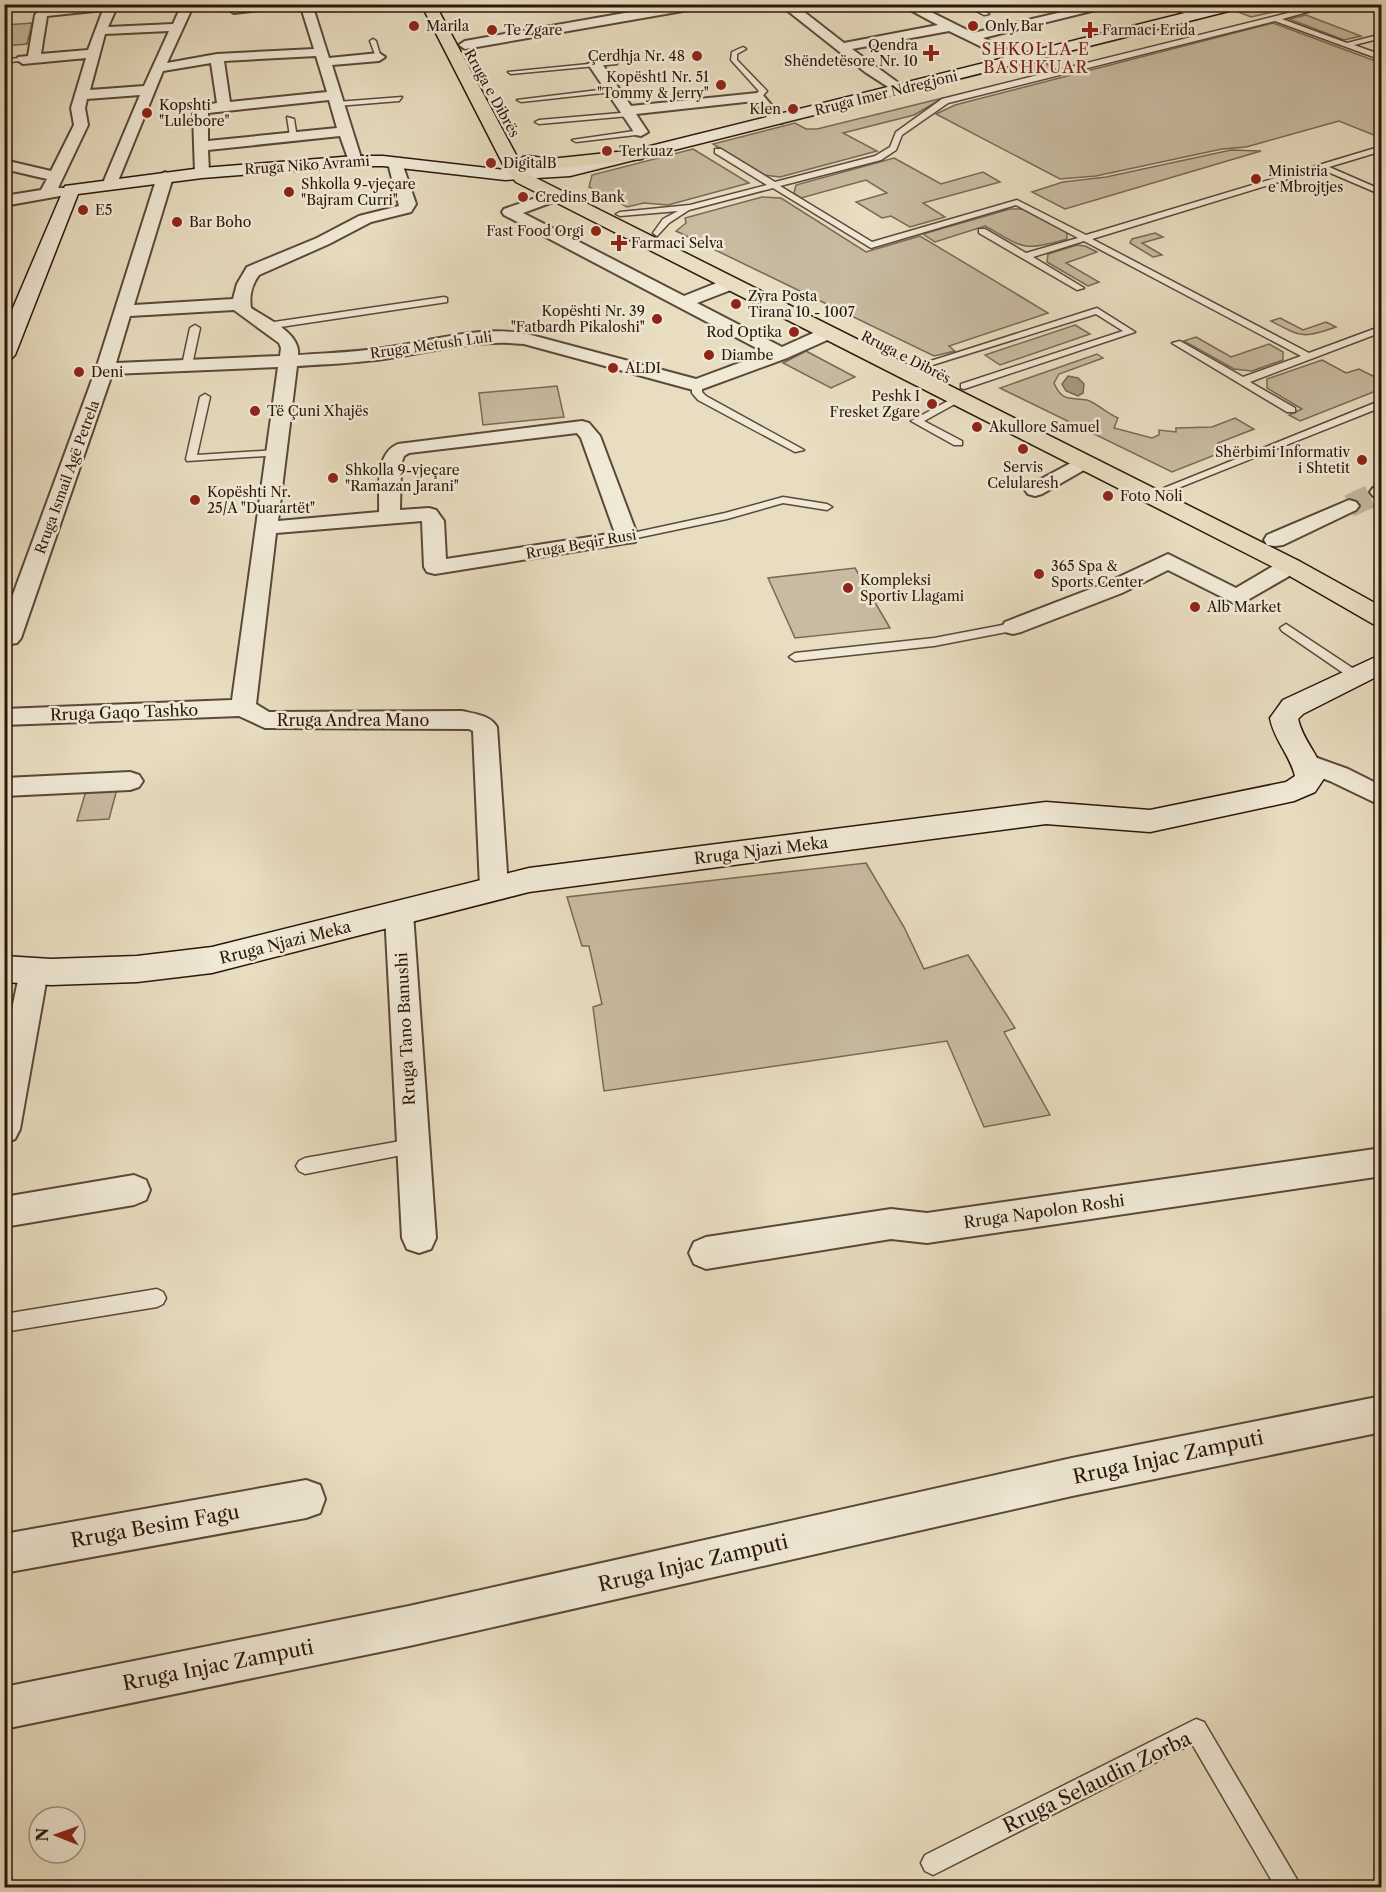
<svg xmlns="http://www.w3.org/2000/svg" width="1386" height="1892" font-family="'Libre Caslon Text',serif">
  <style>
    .green { fill: #c8bba1; stroke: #7a6856; stroke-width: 1.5 }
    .water { fill: #a89982; stroke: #766552; stroke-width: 1.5 }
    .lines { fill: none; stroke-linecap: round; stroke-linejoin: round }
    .street-tunnel { stroke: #c2b59c; stroke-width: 23; stroke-dasharray: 23 11; stroke-linecap: butt }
    .lane-casing { stroke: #5b4838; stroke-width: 3 }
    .street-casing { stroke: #5b4838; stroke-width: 4 }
    .secondary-casing { stroke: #2c160b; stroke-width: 3 }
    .primary-casing { stroke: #2c160b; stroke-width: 3 }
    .lane { fill: #f0e9d6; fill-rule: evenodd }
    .street { fill: #f0e9d6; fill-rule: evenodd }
    .secondary { fill: #f0e9d6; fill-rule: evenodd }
    .primary { fill: #e8ddc0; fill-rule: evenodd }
    .poi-dot { fill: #8f2418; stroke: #f0e9d6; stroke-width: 2 }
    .labels { text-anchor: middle; stroke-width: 5; stroke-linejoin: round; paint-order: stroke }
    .far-poi-label { font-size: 14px; fill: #2c160b; stroke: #f0e9d6; text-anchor: start }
    .far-street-label { font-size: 14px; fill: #2c160b; stroke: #f0e9d6 }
    .far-quarter-label { font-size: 16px; letter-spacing: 1.5px; fill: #7a1f14; stroke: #f0e9d6 }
    .street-label { font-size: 16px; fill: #2c160b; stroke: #f0e9d6 }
    .near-street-label { font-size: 20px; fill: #2c160b; stroke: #f0e9d6 }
  </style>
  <rect width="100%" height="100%" fill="#e8ddc0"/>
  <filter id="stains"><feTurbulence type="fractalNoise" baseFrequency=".00333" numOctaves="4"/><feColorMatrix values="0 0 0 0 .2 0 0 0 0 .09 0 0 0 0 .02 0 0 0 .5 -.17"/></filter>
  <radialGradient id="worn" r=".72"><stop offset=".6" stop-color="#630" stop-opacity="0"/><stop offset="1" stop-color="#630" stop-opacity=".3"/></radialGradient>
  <g class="green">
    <path d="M1268 4H1305V5L1251 17 1238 12Z"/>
    <path d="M1306 15 1361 36 1344 40 1289 19Z"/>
    <path d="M32 23 27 44 5 46V25Z"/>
    <path d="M1273 23 1381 63V122L1375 124 1381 127V138L1339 121 1246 147 1222 149 1096 176 1060 179 936 114 955 105Z"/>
    <path d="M1042 61 1057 70 1034 76 1017 67Z"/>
    <path d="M943 98 914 115 843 133 877 151 780 177 764 175 713 144 795 123 806 129H817Z"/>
    <path d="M693 149 749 183 668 205 644 203 627 207 589 187 592 175Z"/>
    <path d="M1231 150 1261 151 1065 209 1032 192 1063 182 1106 177Z"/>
    <path d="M894 158 941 184 983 172 1000 182 923 203 945 217 910 227 891 216 882 218 856 202 887 193 866 180 801 198 794 193 796 185Z"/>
    <path d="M762 197 781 198 866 252 920 236 1048 313 949 346 955 351 934 356 676 231 686 223 685 218Z"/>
    <path d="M1010 209H1024L1067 232V239C1022 252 1024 248 985 226L935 242 923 234Z"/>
    <path d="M1155 233 1163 237 1142 243 1162 255 1153 257 1130 243 1132 239Z"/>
    <path d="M1077 245 1085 246 1097 252 1066 263 1099 282 1088 286 1047 262 1048 254Z"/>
    <path d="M1280 318 1303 330 1326 322 1336 327C1303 339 1301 337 1271 321Z"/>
    <path d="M1075 325 1090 334 1000 365 985 355Z"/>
    <path d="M1196 337 1231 357 1269 344 1283 352V360L1252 371 1234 369 1184 341Z"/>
    <path d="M806 351 855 377 831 388 783 363Z"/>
    <path d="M1097 354 1103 358 1059 374 1054 383C1062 403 1073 397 1087 400 1095 402 1108 414 1118 418L1114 428 1152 438 1159 435V430L1176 432V428L1212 427 1235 418 1254 429 1218 443 1225 451 1172 472 1000 388Z"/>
    <path d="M1322 360 1346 373 1359 369 1381 380V389L1300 421 1289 415 1302 409 1267 388V379Z"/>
    <path d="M557 386 564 417 483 425 479 393Z"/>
    <path d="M855 568 890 628 795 638 768 578Z"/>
    <path d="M117 789 109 819 77 821 86 791Z"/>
    <path d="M866 863 904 927 924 969 968 955 1015 1028 1004 1032 1050 1115 984 1127 947 1041 604 1091 593 1007 602 1004 589 946H582L567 897Z"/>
  </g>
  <path class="water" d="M1068 376 1078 378 1084 384 1083 393 1078 396 1066 391 1062 384Z"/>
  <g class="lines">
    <path class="street-tunnel" d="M1349 506 1380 492"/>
    <g class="lane-casing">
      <g id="lane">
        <path d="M963 4H972L989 14 984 15Z"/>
        <path d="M1324 4H1337L1282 19 1347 43 1382 34V38L1354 45 1382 55V60L1275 21 948 103 902 135 896 150 881 160 780 186 872 242 1017 200 1086 235 1382 146V151L1329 167 1382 190V195L1321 169 1092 239 1309 353 1382 326V332L1250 382 1295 408V412H1287L1172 343 1180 341 1243 377 1301 356 1084 241 1033 257 1084 288 1077 290 979 233V229H985L1026 253 1078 238 1016 205 871 248 773 188 689 210 669 223 657 236 653 233 663 219 678 211 620 216 616 214 620 212 690 205 767 185 715 153V149H721L775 182 875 156 890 147 896 132 942 99Z"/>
        <path d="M373 39 376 41 381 58 376 57 370 41Z"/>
        <path d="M743 47 746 49 737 54V60L767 91 760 99 753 97 759 91 731 60 732 52Z"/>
        <path d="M4 59 23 58 26 60 4 63Z"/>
        <path d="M619 61 617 64 511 74 508 72Z"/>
        <path d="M615 88 612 92 521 102 517 100Z"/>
        <path d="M402 97 399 101 337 106 333 104 337 102Z"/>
        <path d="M632 112 629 116 539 124 535 122 539 120Z"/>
        <path d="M287 117 294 119 297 138 290 136Z"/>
        <path d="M641 130H644V134L576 142 572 140Z"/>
        <path d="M444 297 447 298V302L267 329 262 326 267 323Z"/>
        <path d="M1097 308 1135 332 964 389 961 388V384L1123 331 1096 314 926 367 918 365Z"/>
        <path d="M195 325 200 328 192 365 187 368 182 365 190 328Z"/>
        <path d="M697 382 702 385V392L706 396 804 450 795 452 698 400 692 393V385Z"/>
        <path d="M205 394 210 397 197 455 276 450 281 453 280 455 187 461 186 459 200 397Z"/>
        <path d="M955 397 964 399 924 421 962 441V445H954L911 421Z"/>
        <path d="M1382 400V407L1173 490H1165L1164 488Z"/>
        <path d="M783 497 827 504 832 507 827 510 783 503 727 519 627 540 621 537 623 535 725 513Z"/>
        <path d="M1013 623 1017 624V630L934 646 795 661 789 657 795 653 934 638Z"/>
        <path d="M1286 624 1360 673 1362 676 1360 679H1352L1282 631 1280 628Z"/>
        <path d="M412 1139 418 1141 420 1146 418 1151 412 1153 305 1174 299 1171 296 1166 299 1161 305 1158Z"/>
        <path d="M157 1289 163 1292 166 1298 163 1304 157 1307 4 1332V1314Z"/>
        <path d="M1196 1719 1204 1722 1302 1888H1276L1192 1744 941 1871 933 1875 925 1871 921 1863 925 1855Z"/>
      </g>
    </g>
    <g class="street-casing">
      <g id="street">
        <path d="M84 4H155L149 8 116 9 108 27 173 24 182 4H194L167 63 217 54 314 49 300 4H312L329 58 379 53 385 57 379 61 332 65 362 161 360 164H350L340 136 208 150 209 173 207 176H197L195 173 193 114 199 106 217 103 211 63 163 71 116 186 111 188 103 183 140 95 87 99 85 108 88 125 58 188H71L74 191 71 194 4 206V196L41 190 47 179 4 169V160L51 171 74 125 71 108 86 58 23 64 17 60 18 57 28 56 35 15 39 10ZM103 10 88 50 41 54 47 16ZM169 31 144 86 90 90 105 34ZM316 56 327 92 230 102 224 61ZM329 100 337 128 208 141V113Z"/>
        <path d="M241 4H282L276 8 234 13 228 9 230 6Z"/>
        <path d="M676 4H706L700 8 465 49 459 45 465 41Z"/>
        <path d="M779 4H794L844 43 938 25 899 4H915L973 33 1096 4H1120L983 38 1022 57 1023 60 1022 63 1017 64 949 31 852 49 904 87 906 90 899 94 865 72Z"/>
        <path d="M1168 4H1184L1202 15 1196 19 1192 18Z"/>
        <path d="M595 60 600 61 631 106 757 93 762 94 784 120 782 123H772L754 101 636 114 648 132 641 136 636 135 588 64Z"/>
        <path d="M395 159 402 163 416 204 411 212 371 222 329 244 259 275C252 284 249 296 251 308 266 318 301 333 298 355 329 353 360 352 390 347 436 340 485 324 531 335L696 379 766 353 504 215 502 212 504 209 556 191 561 193 564 196 561 199 523 213 684 296 724 280H736L738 284 736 288 697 303 782 347 822 329H834L837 333 834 337 787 358 697 391 524 344C478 339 435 351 390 358 359 363 328 364 297 366L278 521 379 512C380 490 374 454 398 444L582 421 589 423 600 436 638 537 635 542 627 543 435 574 427 572 424 567 422 521 276 533 256 704 269 712 462 711C475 714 490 715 497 727L508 887 504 894 494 897 484 894 480 887 473 731 469 729 265 728 239 716 4 725V709L232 700 278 367 112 374 21 638 17 643 4 645V619L96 369 157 177 165 172 173 177 134 305 233 299 237 284 247 267 317 238 359 216 399 206 388 163ZM234 310 279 343 281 348 280 356 116 363 130 316ZM577 433 581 438 615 533 446 559 444 521 436 510 429 508 400 510 401 464 404 456 409 453Z"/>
        <path d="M1084 456 1091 458 1094 462 1091 466 1042 494 1035 496 1028 494 1025 490 1028 486Z"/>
        <path d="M1380 486 1382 498 1373 496 1370 492 1373 488Z"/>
        <path d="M1349 500 1356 502 1359 506 1356 510 1283 545 1275 546 1267 545 1264 540 1267 535Z"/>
        <path d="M1168 554 1236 588 1282 561 1290 559 1298 561 1301 566 1298 571 1244 602 1236 604 1168 570 1122 593 1021 632 1013 634 1005 632 1002 627 1005 622 1106 583Z"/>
        <path d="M1309 755 1348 769 1382 786V806L1330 781 1300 770 1296 764 1300 758Z"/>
        <path d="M130 772 139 775 143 781 139 787 130 790 4 796V778Z"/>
        <path d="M399 902 409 905 413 913 436 1238 431 1249 419 1253 407 1249 402 1238 385 913 389 905Z"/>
        <path d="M34 960 44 963 48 971 20 1129 15 1139 4 1143V1047L20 971 24 963Z"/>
        <path d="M1382 1148V1176L927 1243 891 1239 706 1269 694 1264 689 1253 694 1242 706 1237 891 1209 927 1213Z"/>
        <path d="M134 1175 146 1180 150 1190 146 1200 134 1205 4 1227V1197Z"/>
        <path d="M1382 1396V1432L1072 1496 409 1646 4 1729V1687L409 1606 1072 1458Z"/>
        <path d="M306 1480 320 1485 325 1499 320 1513 306 1518 4 1573V1534Z"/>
      </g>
    </g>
    <g class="secondary-casing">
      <g id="secondary">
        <path d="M1221 4H1247L1245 7 570 176 505 180 383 166H355L202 178 78 194 15 355 11 359 4 361V329L65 186 202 168 355 156H383L505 170 570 166Z"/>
        <path d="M1382 654V674L1303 714 1298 719C1303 741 1320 756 1325 777L1315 792 1294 801 1150 832 1046 824 529 892 212 973 137 982 51 985 4 982V956L51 959 137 956 212 947 529 868 1046 802 1150 810 1286 782 1295 776C1290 755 1274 740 1270 718L1283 700Z"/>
      </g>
    </g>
    <g class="primary-casing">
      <g id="primary">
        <path d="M421 4H435L523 168 528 174 1299 561 1382 607V626L1373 624 1281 571 516 182 506 170Z"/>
        <path d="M636 150 642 151 644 155 642 159 550 169 523 165 520 161 523 157 529 156 550 159Z"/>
      </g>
    </g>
    <use href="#lane" class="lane"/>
    <use href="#street" class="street"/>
    <use href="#secondary" class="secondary"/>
    <use href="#primary" class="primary"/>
  </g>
  <g class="poi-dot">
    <circle cx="414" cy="26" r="6"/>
    <circle cx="973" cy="26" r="6"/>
    <circle cx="492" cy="30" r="6"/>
    <path d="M1087 21h6v6h6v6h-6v6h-6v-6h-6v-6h6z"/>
    <path d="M928 44h6v6h6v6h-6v6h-6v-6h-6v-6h6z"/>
    <circle cx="697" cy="56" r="6"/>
    <circle cx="721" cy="85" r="6"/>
    <circle cx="793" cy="109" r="6"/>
    <circle cx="147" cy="113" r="6"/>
    <circle cx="607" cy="151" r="6"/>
    <circle cx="491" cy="163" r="6"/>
    <circle cx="1256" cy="179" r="6"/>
    <circle cx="289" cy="192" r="6"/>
    <circle cx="523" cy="197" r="6"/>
    <circle cx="83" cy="210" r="6"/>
    <circle cx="177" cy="222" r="6"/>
    <circle cx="596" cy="231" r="6"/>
    <path d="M616 234h6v6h6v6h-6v6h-6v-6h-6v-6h6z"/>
    <circle cx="736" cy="304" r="6"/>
    <circle cx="657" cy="319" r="6"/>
    <circle cx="794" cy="332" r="6"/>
    <circle cx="709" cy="355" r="6"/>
    <circle cx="613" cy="368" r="6"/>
    <circle cx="79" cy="372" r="6"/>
    <circle cx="932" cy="404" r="6"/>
    <circle cx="255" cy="411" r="6"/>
    <circle cx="977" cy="427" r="6"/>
    <circle cx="1023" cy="449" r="6"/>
    <circle cx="1362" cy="460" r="6"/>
    <circle cx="333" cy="478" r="6"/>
    <circle cx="1108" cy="496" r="6"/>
    <circle cx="195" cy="500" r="6"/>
    <circle cx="1039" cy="574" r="6"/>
    <circle cx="848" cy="588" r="6"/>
    <circle cx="1195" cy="607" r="6"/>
  </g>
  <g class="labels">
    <g class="far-poi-label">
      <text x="426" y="31">Marila</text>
      <text x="985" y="31">Only Bar</text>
      <text x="504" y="35">Te Zgare</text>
      <text x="1102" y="35">Farmaci Erida</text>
      <text x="918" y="50" text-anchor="end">Qendra<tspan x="918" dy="16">Shëndetësore Nr. 10</tspan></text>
      <text x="685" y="61" text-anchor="end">Çerdhja Nr. 48</text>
      <text x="709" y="82" text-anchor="end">Kopësht1 Nr. 51<tspan x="709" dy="16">"Tommy &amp; Jerry"</tspan></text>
      <text x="159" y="110">Kopshti<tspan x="159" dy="16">"Lulebore"</tspan></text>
      <text x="781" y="114" text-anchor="end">Klen</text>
      <text x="619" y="156">Terkuaz</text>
      <text x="503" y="168">DigitalB</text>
      <text x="1268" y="176">Ministria<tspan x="1268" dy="16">e Mbrojtjes</tspan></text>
      <text x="301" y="189">Shkolla 9-vjeçare<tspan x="301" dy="16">"Bajram Curri"</tspan></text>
      <text x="535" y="202">Credins Bank</text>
      <text x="95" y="215">E5</text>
      <text x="189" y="227">Bar Boho</text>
      <text x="584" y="236" text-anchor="end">Fast Food Orgi</text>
      <text x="631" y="248">Farmaci Selva</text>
      <text x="748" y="301">Zyra Posta<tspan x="748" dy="16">Tirana 10 - 1007</tspan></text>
      <text x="645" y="316" text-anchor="end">Kopështi Nr. 39<tspan x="645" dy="16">"Fatbardh Pikaloshi"</tspan></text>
      <text x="782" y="337" text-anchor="end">Rod Optika</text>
      <text x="721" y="360">Diambe</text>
      <text x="625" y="373">ALDI</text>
      <text x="91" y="377">Deni</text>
      <text x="920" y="401" text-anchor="end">Peshk I<tspan x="920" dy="16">Fresket Zgare</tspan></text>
      <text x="267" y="416">Të Çuni Xhajës</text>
      <text x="989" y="432">Akullore Samuel</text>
      <text x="1350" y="457" text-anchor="end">Shërbimi Informativ<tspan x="1350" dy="16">i Shtetit</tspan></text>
      <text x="1023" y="472" text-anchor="middle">Servis<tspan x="1023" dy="16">Celularesh</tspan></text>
      <text x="345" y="475">Shkolla 9-vjeçare<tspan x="345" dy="16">"Ramazan Jarani"</tspan></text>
      <text x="207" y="497">Kopështi Nr.<tspan x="207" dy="16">25/A "Duarartët"</tspan></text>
      <text x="1120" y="501">Foto Noli</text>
      <text x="1051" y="571">365 Spa &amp;<tspan x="1051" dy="16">Sports Center</tspan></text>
      <text x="860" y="585">Kompleksi<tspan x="860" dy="16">Sportiv Llagami</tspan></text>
      <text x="1207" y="612">Alb Market</text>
    </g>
    <g class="far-street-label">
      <text transform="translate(492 93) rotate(61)" y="5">Rruga e Dibrës</text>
      <text transform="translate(886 93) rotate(-14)" y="5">Rruga Imer Ndregjoni</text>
      <text transform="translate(307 165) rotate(-4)" y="5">Rruga Niko Avrami</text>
      <text transform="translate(431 345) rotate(-8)" y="5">Rruga Metush Luli</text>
      <text transform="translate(906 357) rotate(27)" y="5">Rruga e Dibrës</text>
      <text transform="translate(67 477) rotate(-70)" y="5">Rruga Ismail Agë Petrela</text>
      <text transform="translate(581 544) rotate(-10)" y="5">Rruga Beqir Rusi</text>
    </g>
    <g class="far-quarter-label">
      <text x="1036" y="55">SHKOLLA E<tspan x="1036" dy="18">BASHKUAR</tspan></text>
    </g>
    <g class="street-label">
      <text transform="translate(124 712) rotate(-2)" y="6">Rruga Gaqo Tashko</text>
      <text x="353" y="726">Rruga Andrea Mano</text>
      <text transform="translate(761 850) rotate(-7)" y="6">Rruga Njazi Meka</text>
      <text transform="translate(285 942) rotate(-14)" y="6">Rruga Njazi Meka</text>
      <text transform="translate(405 1029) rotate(-93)" y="6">Rruga Tano Banushi</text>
      <text transform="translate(1044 1211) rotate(-8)" y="6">Rruga Napolon Roshi</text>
    </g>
    <g class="near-street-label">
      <text transform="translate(1168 1457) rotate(-12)" y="7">Rruga Injac Zamputi</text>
      <text transform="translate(155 1526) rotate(-10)" y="7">Rruga Besim Fagu</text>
      <text transform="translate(693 1563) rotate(-13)" y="7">Rruga Injac Zamputi</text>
      <text transform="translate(218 1665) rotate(-11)" y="7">Rruga Injac Zamputi</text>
      <text transform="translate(1097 1782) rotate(-26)" y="7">Rruga Selaudin Zorba</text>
    </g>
  </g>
  <rect width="1386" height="1892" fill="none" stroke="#e8ddc0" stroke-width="24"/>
  <rect x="6" y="6" width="1374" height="1880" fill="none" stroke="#2c160b" stroke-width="3"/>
  <rect x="12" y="12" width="1362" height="1868" fill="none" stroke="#2c160b" stroke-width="1.5"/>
  <g transform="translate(57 1835) rotate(271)"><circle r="28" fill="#f0e9d6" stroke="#a29585" stroke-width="1.5"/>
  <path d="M0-4.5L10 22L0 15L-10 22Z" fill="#8f2418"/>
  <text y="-9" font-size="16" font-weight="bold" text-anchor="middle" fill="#2c160b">N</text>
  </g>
  <rect width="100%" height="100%" filter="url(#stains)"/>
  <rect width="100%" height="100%" fill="url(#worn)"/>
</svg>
